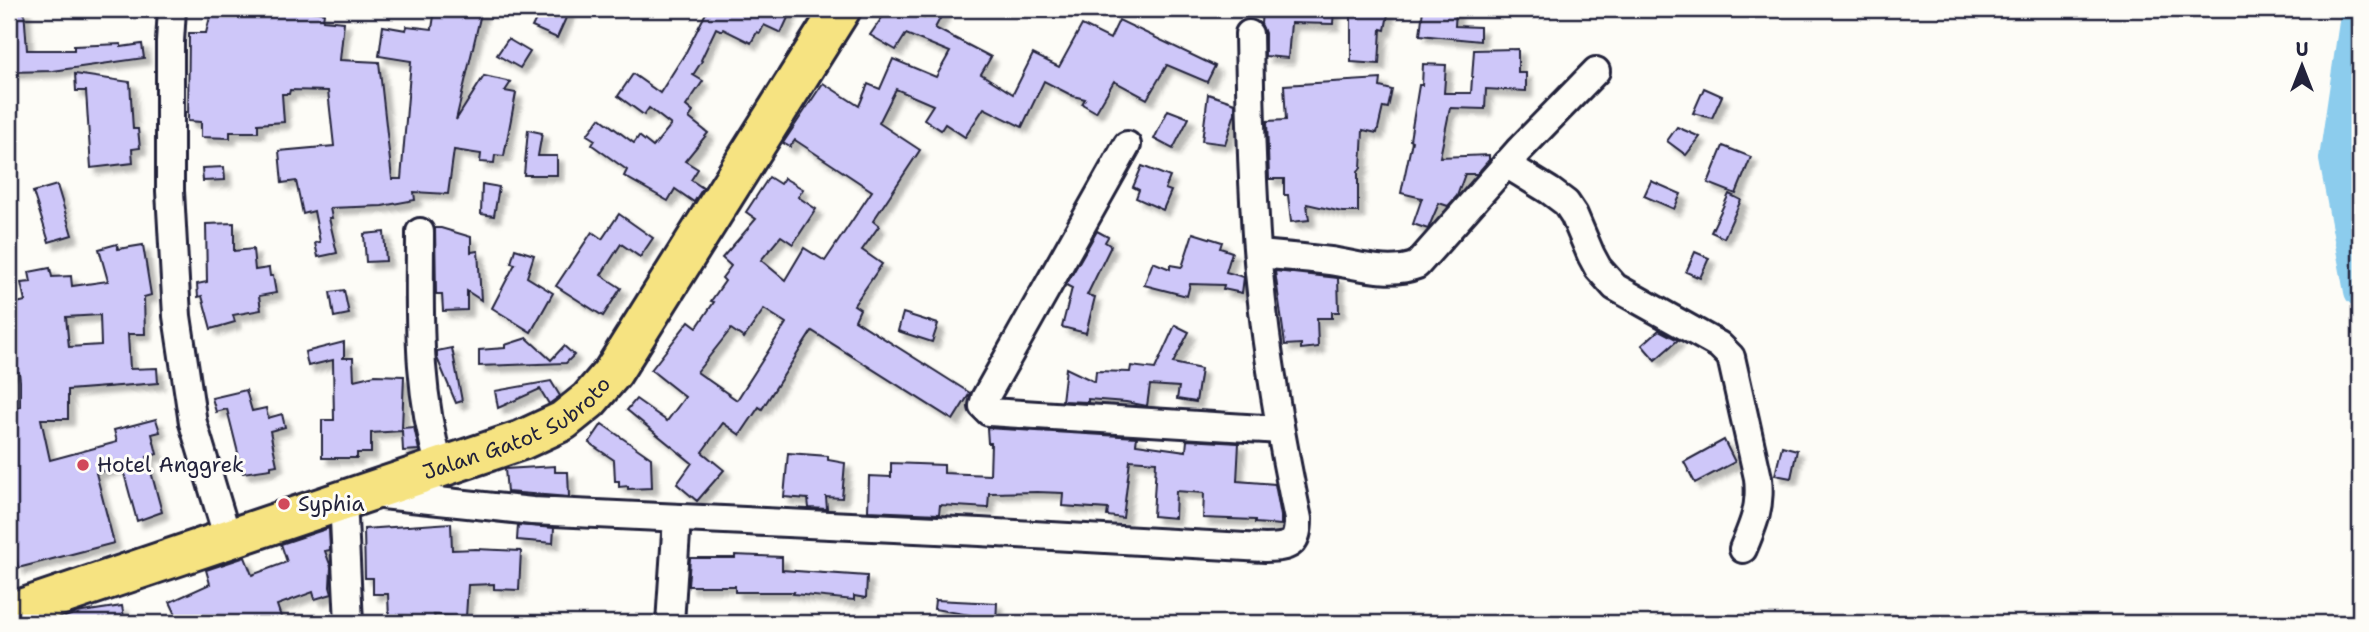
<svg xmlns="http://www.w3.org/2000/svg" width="2369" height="632" font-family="'Shantell Sans',sans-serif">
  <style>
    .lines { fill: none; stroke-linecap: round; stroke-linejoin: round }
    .river { stroke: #8ccced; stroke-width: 32 }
    .building { fill: #cec7f9; stroke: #22223b; stroke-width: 2; fill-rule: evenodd; filter: url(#shadow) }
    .minor-casing { stroke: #22223b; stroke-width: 32 }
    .highway-casing { stroke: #22223b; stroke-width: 44 }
    .minor { stroke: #fdfcf7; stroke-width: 26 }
    .highway { stroke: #f6e381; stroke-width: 38 }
    .poi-dot { fill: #d1495b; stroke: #fdfcf7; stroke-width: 2.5 }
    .labels { text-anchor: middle; stroke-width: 6; stroke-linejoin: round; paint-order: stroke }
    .street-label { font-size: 21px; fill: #22223b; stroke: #fdfcf7 }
    .poi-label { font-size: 21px; fill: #22223b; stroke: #fdfcf7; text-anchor: start }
  </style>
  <defs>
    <filter id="shadow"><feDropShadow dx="6" dy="6" stdDeviation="2" flood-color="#0004"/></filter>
  </defs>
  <rect width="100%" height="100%" fill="#fdfcf7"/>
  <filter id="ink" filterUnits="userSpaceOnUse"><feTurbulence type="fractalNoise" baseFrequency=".0143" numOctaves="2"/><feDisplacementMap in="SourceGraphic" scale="14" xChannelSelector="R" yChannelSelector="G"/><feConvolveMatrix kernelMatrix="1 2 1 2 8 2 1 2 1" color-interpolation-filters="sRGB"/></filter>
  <g filter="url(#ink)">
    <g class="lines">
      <path class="river" d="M2357 9 2335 159 2360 291"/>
    </g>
    <g class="building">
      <path d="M9 9H24L27 50H74V46L121 44V47L142 44 144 58 53 71 9 72Z"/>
      <path d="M212 9H275L295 13 297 9 324 13 323 20 344 22 340 60 379 62 392 179H401L411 61 379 56 383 26 406 30 407 26 432 29 435 9H482L456 120 484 76 511 82 505 91 516 93 504 156 495 155 494 163 480 162 481 154 454 150 448 194 414 192 415 200 382 206 330 208 332 218H329L337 253 318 257 315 243 320 242 314 211 303 214 296 181 282 183 279 151 334 146 328 91 290 90 289 94H282L284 122 258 124V132H230V138L201 137V122L188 121 189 33H206Z"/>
      <path d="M541 9H570L557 38 532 27Z"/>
      <path d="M708 9H792L781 33 764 25 760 33 757 32 751 43 723 29 722 31 716 28 701 60 702 61 693 75 703 81 686 106 693 112 689 118 708 133 685 161 698 169 691 180 703 188 694 202 675 189 668 201 624 176 627 170 592 145 595 140 587 135 600 118 634 143 639 136 653 147 671 125 649 108 644 115 618 96 633 74 660 93 686 52Z"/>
      <path d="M888 9H907L924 18 929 9H945L935 28 991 57 981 74 1013 94 1033 54 1059 67 1082 25 1110 39 1119 20 1215 66 1207 82 1167 65 1147 99 1114 81 1096 112 1082 104 1085 99 1073 96 1044 81 1022 127 984 108 965 137 945 124 941 130 924 119 933 105 896 89 879 123 920 150 873 221 879 226 862 250 882 264 854 305 860 309 855 320 970 393 953 420 812 331 762 409 759 407 740 435 723 423 702 452 724 470 697 501 677 484 692 463 627 410 636 399 667 421 685 397 651 370 689 321 697 327 714 302 711 301 725 281 722 278 731 266 722 258 756 219 746 212 769 177 780 184 784 178 803 189 798 197 816 209 793 244 781 236 761 260 785 280 804 248 825 261 872 191 795 140 790 147 783 143 823 83 859 106 868 84 880 89 893 59 936 77 950 52 906 34 896 50 870 35ZM764 309 786 323 737 400 697 372 731 329 744 338Z"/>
      <path d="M1262 9H1334L1333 24 1291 23 1288 58 1265 56V33L1261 24Z"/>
      <path d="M1373 9H1389L1385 30 1381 29 1379 64 1351 62V12H1373Z"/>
      <path d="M1423 9H1456L1455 26 1480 27V41L1420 35Z"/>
      <path d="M508 39 530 52 520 68 497 55Z"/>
      <path d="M1518 49V73H1526V91L1486 89 1485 109 1450 108 1440 157 1489 155V160L1477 174H1465L1457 196 1448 206 1439 203 1428 229 1413 224 1422 198 1401 193 1412 141 1410 140 1419 85H1422L1423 64 1446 65 1444 93H1471L1474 50Z"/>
      <path d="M75 74 130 82 133 129H138L140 148 132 149 133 163 91 168 86 91H76Z"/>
      <path d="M1381 79 1380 87 1392 90 1388 108 1383 107 1377 133 1363 130 1361 168 1358 172V212H1342L1307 204 1309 220 1291 222 1288 195H1284V179H1269L1267 121 1286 120 1284 85Z"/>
      <path d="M1704 88 1722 96 1712 118 1693 113Z"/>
      <path d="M1208 94 1235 103V113L1225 144 1202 141Z"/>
      <path d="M1168 110 1189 118 1173 149 1154 139Z"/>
      <path d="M1677 127 1700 137 1686 155 1667 141Z"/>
      <path d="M528 130 542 133 538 156H557V175H524Z"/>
      <path d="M1723 146 1751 157 1736 194 1708 183Z"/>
      <path d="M1142 166 1170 177 1165 189 1171 191 1163 210 1136 198 1139 190 1133 187Z"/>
      <path d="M224 167 225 180 203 181 202 168Z"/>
      <path d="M1651 181 1681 194 1674 209 1644 196Z"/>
      <path d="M482 184 499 187 494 216 481 214Z"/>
      <path d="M57 185 72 235 49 242 33 192Z"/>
      <path d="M1729 194 1741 200 1724 238 1711 232Z"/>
      <path d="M619 214 653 238 640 257 621 244 601 275 621 288 603 316 556 286 592 232 602 239Z"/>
      <path d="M234 223V251L253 249 255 270 269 268 270 276H273L276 293 259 296 261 310 233 315 235 322 211 329 202 296 198 297 197 284 207 282 206 224Z"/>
      <path d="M435 228H441L471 237V252L478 251 481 300 467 291V310L443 311 442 294H436Z"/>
      <path d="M1097 231 1108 237 1105 242 1111 246 1087 295 1095 297 1086 333 1062 327 1072 288 1066 285Z"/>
      <path d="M384 232 386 261 366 262 364 234Z"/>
      <path d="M1193 233 1222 242 1220 248 1232 252 1226 272 1244 277 1242 293 1223 289 1224 285 1190 284 1187 296 1144 285 1153 262 1170 269V265L1182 267Z"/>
      <path d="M117 244 118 249 143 245 151 295 144 297 145 334H128L130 369 157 368 158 383 68 390V419H41L50 460 117 442 114 430 156 419 160 432 152 434 157 454 147 457 162 512 137 521 122 466 96 473 114 543 18 568 9 527V408L20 407V381L19 372 9 373V305L25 301 21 283 31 282 29 272 50 268 52 277 71 276 72 286 108 281 99 249ZM100 315 101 345 69 347 66 317Z"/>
      <path d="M515 249 534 255 527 277 553 293 531 332 492 308 515 264 511 263Z"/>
      <path d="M1695 252 1709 258 1700 278 1686 272Z"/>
      <path d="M1275 271 1338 278 1339 312H1332V318H1317L1318 347 1301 349V344L1285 345Z"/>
      <path d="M344 290 349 314 334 317 330 292Z"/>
      <path d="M903 313 938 324 932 342 898 331Z"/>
      <path d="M1175 325 1189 332 1173 363 1201 369 1196 402 1177 399 1179 387 1150 385 1147 406 1126 402 1088 399V402L1062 401 1066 368 1095 382 1096 371 1130 372 1131 366 1155 369Z"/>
      <path d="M1659 330 1678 340 1655 360 1642 345Z"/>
      <path d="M527 338 551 360 564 346 574 355 566 363 479 366V350L505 348V345Z"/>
      <path d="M344 342V358H342H353L354 380 375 375 404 376 402 428 414 427 419 450 403 451 402 431 371 433V453H357V458H322V420H334L333 360 308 366 305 352Z"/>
      <path d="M452 348 462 401 456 403 437 358V351Z"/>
      <path d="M551 381 560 396 549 404 540 389 498 408 495 391Z"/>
      <path d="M246 390 252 411 266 408 268 418 282 414 285 427 270 431 277 465 271 466V469L243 473 227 409 216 412 212 398Z"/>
      <path d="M602 424 651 458 652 488 628 489V486L619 487V481H615L614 460 589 443Z"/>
      <path d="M987 428 1137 437 1136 444 1186 451 1187 440 1239 443 1237 481 1275 484 1281 516V525L1255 523V520L1203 518 1204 493 1176 491 1175 518 1153 516 1156 462 1130 460 1123 518 1107 516 1108 509 1062 506 1063 493 1037 492 989 493 988 508 940 505 939 514 868 511 869 476 891 477V463L944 465V473L990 475 991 443H988Z"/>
      <path d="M1724 440 1735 462 1695 483 1684 462Z"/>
      <path d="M1782 446 1797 450 1791 478 1775 475Z"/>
      <path d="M788 453 828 456V460L845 463 842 498 826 497 827 509 809 508 808 499 784 497Z"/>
      <path d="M555 466V472H568L569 497 507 492 505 469Z"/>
      <path d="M451 523 452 550 476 549 521 551 519 590 494 589V584L468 585 466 617 434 615 435 619 389 620 388 594H373V578H365L364 529Z"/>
      <path d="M518 525 554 528 553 543 517 540Z"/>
      <path d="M329 528 330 550 325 551 331 567 330 587 332 594 315 599 313 592 277 605 283 623H180L170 602 210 584 206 570 245 557 252 575 287 562 281 544Z"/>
      <path d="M735 555 782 557V570L867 576 866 598 854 596V600L793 594 794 592H735V586H688L690 558H735Z"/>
      <path d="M935 600 997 603 996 623H969L970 615 934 609Z"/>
      <path d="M122 606 125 623H66L65 617 76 613Z"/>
    </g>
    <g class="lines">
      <g class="minor-casing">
        <g id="minor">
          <path d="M172 9 170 42V191L177 316 193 423 228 539"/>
          <path d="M1127 145 985 398 983 406 989 412 1280 430"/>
          <path d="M1506 164 1550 191 1566 203 1574 215 1591 255 1598 268 1615 287 1719 345 1731 357 1758 478C1761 507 1754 523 1743 549"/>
          <path d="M420 232C420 314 416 387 440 467"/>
          <path d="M1258 254C1282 256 1306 258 1330 261 1358 265 1389 276 1417 265L1518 151 1596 71"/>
          <path d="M373 494 532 511 980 532 1265 548C1289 547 1298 546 1298 519 1277 419 1260 318 1255 217 1251 156 1250 95 1249 34"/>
          <path d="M343 499 349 623"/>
          <path d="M670 623 677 518"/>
        </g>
      </g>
      <g class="highway-casing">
        <g id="highway">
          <path id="s1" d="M9 613 522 440 563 421 589 400 613 372 841 9"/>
        </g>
      </g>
      <use href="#minor" class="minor"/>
      <use href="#highway" class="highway"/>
    </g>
  </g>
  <g class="poi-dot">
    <circle cx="83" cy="465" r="7"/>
    <circle cx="284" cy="504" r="7"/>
  </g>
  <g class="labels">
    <g class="street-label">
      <text dy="7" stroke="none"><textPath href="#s1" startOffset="542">Jalan Gatot Subroto</textPath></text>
    </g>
    <g class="poi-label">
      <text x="97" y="472">Hotel Anggrek</text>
      <text x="298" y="511">Syphia</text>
    </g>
  </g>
  <rect width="2369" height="632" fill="none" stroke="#fdfcf7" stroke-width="35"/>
  <rect x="18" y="18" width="2334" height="597" fill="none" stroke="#22223b" stroke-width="2.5" filter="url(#ink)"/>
  <g transform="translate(2302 66)" stroke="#fdfcf7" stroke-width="5" paint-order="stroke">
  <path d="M0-5L12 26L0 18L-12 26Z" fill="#22223b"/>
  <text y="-10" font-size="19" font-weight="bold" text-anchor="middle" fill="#22223b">U</text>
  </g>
</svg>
